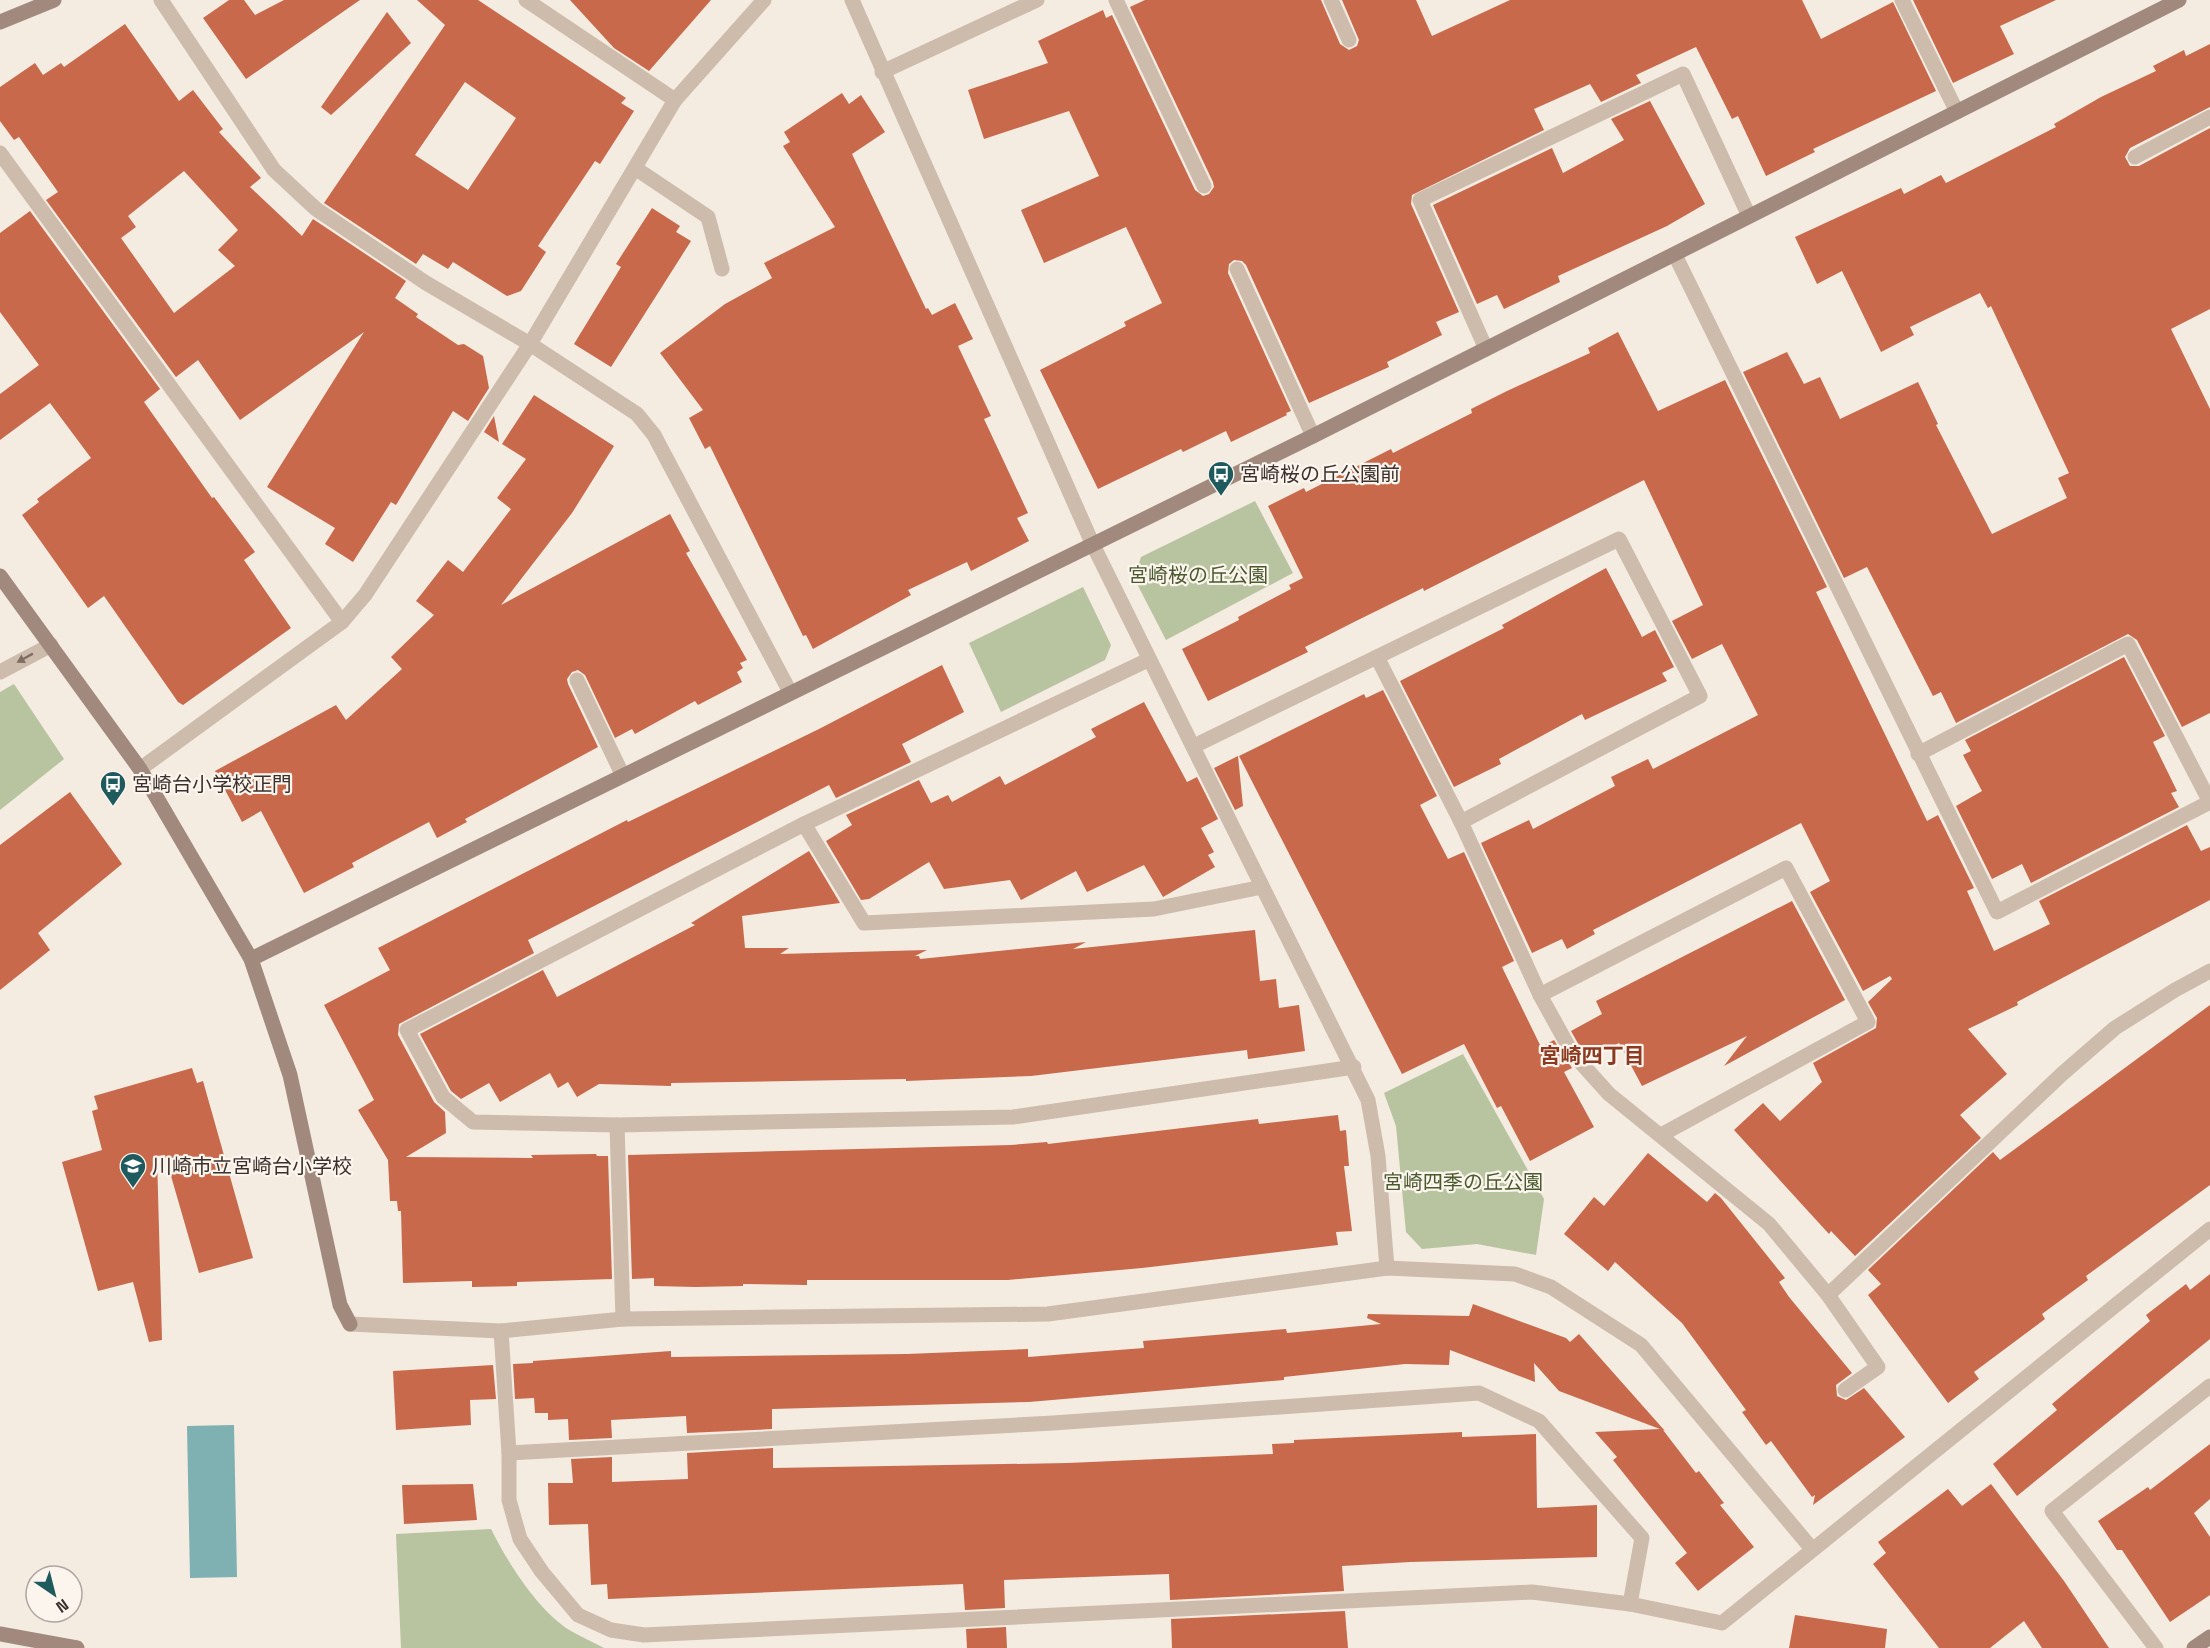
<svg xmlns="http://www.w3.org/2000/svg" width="2210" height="1648" font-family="'Space Grotesk','Noto Sans JP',sans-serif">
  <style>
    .green { fill: #b8c4a0 }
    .water { fill: #7fb0b2 }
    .building { fill: #c8694b; fill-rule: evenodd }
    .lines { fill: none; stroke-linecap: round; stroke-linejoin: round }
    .lane { stroke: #cdbbac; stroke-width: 15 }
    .street { stroke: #cdbbac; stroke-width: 15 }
    .secondary { stroke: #a18a7d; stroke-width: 15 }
    .oneway { fill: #7d6f65 }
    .labels { text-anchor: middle; stroke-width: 4.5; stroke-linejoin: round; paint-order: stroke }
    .poi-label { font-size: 20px; fill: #3b302b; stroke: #fbf5ee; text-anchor: start }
    .park-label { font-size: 20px; fill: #4a5a2e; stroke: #fbf5ee }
    .neighbourhood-label { font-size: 21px; font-weight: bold; fill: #8c3b22; stroke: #fbf5ee }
  </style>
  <rect width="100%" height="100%" fill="#f4ebe1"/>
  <g class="green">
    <path d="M1255 501 1293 573 1166 640 1134 578 1141 557Z"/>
    <path d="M1083 587 1111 645 1105 660 1001 712 969 643Z"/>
    <path d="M14 684 64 759 0 810V692Z"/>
    <path d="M1463 1054 1544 1199 1536 1255 1477 1244 1422 1249 1406 1232 1396 1126 1384 1093Z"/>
    <path d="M491 1529C508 1563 538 1611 571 1631 581 1637 593 1642 604 1648H401L396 1534Z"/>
  </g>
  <path class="water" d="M234 1425 237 1577 190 1578 187 1426Z"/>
  <g class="building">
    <path d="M229 0H244L255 15 284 0H360L246 79 203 18Z"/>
    <path d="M417 0H478L626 98 621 103 634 111 600 164 595 161 538 246 546 252 521 291 507 296 453 262 448 269 423 254 416 264 324 203 445 25ZM465 82 516 118 468 190 415 155Z"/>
    <path d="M570 0H711L649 71 614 48Z"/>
    <path d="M1145 0H1321L1340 44 1349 50 1357 46 1359 40 1342 0H1416L1432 36 1510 0H1802L1821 39 1893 2 1936 91 1813 149 1815 152 1766 176 1738 116 1732 119 1696 47 1636 75 1641 83 1601 102 1590 84 1534 109 1544 130 1412 195 1411 204 1459 312 1436 322 1442 335 1387 362 1389 367 1309 403 1246 265 1242 261 1234 260 1229 264 1228 273 1291 411 1286 413 1287 415 1231 442 1226 431 1183 452 1181 449 1098 489 1040 370 1126 326 1124 322 1162 303 1126 227 1044 263 1021 210 1099 176 1069 111 984 139 968 90 1048 63 1038 41 1103 10 1106 18 1112 15 1195 190 1203 196 1209 194 1214 187 1213 182 1130 7Z"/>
    <path d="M1913 0H2056L2000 26 2014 54 1953 83Z"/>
    <path d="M387 12 411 43 331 115 321 107Z"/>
    <path d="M125 24 179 101 193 90 223 129 219 132 261 178 250 187 302 236 313 219 406 281 395 298 418 314 416 317 458 345 464 344 483 356 489 388 468 421 453 411 396 505 391 502 353 562 325 544 335 528 267 487 364 332 240 420 198 360 176 377 46 200 58 192 19 137 14 140 0 121V87L35 63 43 75 61 63 64 67ZM184 171 238 230 218 250 235 266 174 313 121 238 136 227 128 216Z"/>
    <path d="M2210 44V107L2130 148 2125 157 2130 166H2139L2210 128V309L2171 329 2210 409V713L2182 727 2137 640 2128 634 1956 723 1941 692 1933 696 1867 567 1844 578 1743 372 1787 352 1804 384 1820 377 1840 419 1918 382 1938 424 1936 425 1992 534 2067 498 2058 478 2069 473 1991 306 1988 308 1980 293 1910 327 1914 335 1881 352 1842 271 1817 284 1795 237 1901 188 1904 194 1941 175 1946 183 2056 127 2054 124 2101 97 2156 71 2153 66 2184 50 2186 56Z"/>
    <path d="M842 93 849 104 861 95 885 132 852 154 926 309 928 308 932 315 955 303 973 339 958 346 991 416 984 419 1028 513 1017 518 1029 541 971 571 967 562 908 590 911 595 813 649 806 635 803 636 710 446 705 449 689 418 703 410 660 353 725 304 772 278 764 263 835 227 783 146 790 142 784 132Z"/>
    <path d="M1650 101 1705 204 1667 226 1558 276 1560 282 1504 309 1497 295 1477 304 1433 205 1552 148 1563 173 1624 140 1611 119Z"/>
    <path d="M652 208 680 226 676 232 691 241 611 367 574 344 621 267 616 264Z"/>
    <path d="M30 211 160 389 144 402 212 498 214 497 255 552 244 560 291 628 183 705 178 702 104 596 88 608 22 515 39 502 37 499 91 458 50 403 0 440V394L39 365 0 312V233Z"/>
    <path d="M1618 332 1658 411 1725 380 1827 587 1816 592 1927 821 1938 815 1974 888 1967 891 1994 951 2050 924 2039 901 2187 825 2201 851 2210 847V900L2017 1002 2018 1005 1968 1029 2007 1074 1960 1115 1981 1138 1855 1256 1831 1231 1829 1234 1734 1130 1763 1103 1780 1121 1822 1082 1813 1063 1876 1028 1877 1018 1868 1002 1892 979 1890 976 1863 991 1810 892 1830 881 1801 823 1593 930 1595 934 1567 949 1562 939 1532 953 1481 843 1529 820 1533 829 1615 786 1611 777 1648 759 1653 769 1758 715 1722 644 1692 659 1672 621 1703 605 1644 480 1424 591 1423 588 1354 622 1305 647 1308 652 1208 701 1182 649 1239 620 1238 617 1291 589 1289 585 1303 578 1268 506 1304 488 1306 492 1391 449 1393 453 1472 413 1471 409 1507 391 1590 353 1588 348Z"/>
    <path d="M534 395 614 446 572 513 501 605 670 514 690 551 686 553 747 660 740 663 743 668 737 672 742 682 698 705 695 701 635 734 632 729 615 738 585 675 578 670 572 672 567 679 568 684 598 747 465 819 467 822 437 838 429 822 352 863 354 867 304 893 261 811 242 822 215 771 336 705 346 720 402 669 391 657 434 615 416 601 448 560 463 572 511 509 497 498 526 459 502 444Z"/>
    <path d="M494 416 499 442 484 432Z"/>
    <path d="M1606 568 1642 637 1655 630 1674 667 1662 673 1667 681 1585 720 1582 714 1499 759 1501 764 1454 787 1400 681 1504 628 1502 625Z"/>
    <path d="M2124 657 2165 736 2153 742 2177 791 2171 793 2179 807 2031 883 2022 864 1992 879 1956 806 1982 791 1963 755 1971 751 1965 740Z"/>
    <path d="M942 665 964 712 902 744 911 762 836 798 829 785 528 940 534 953 399 1024 398 1035 434 1102 445 1112 446 1133 406 1157 533 1158 531 1155 596 1154 597 1156H608L612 1279 517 1282V1286L472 1287V1281L403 1283 401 1211H398L397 1201H390L388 1160 358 1110 374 1100 324 1005 390 970 378 948 627 820 628 822 819 729Z"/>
    <path d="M1383 690 1437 796 1420 805 1448 859 1464 852 1514 961 1502 967 1541 1047 1554 1040 1572 1068 1564 1072 1594 1127 1530 1161 1501 1106 1497 1108 1464 1044 1402 1074 1239 756 1364 694 1366 698Z"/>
    <path d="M1144 702 1187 782 1197 777 1218 819 1201 828 1214 852 1208 855 1215 867 1163 897 1144 865 1087 892 1076 871 1021 900 1010 880 944 889 929 862 869 899 861 900 826 841 852 825 846 815 919 780 931 803 948 795 952 802 1000 776 1005 785 1096 737 1091 729Z"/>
    <path d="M1238 756 1243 806 1235 810 1214 768Z"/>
    <path d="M70 792 122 864 38 933 50 950 0 990V845Z"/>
    <path d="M809 851 840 903 742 916 745 948H789L780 954 927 950 915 956H919L920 959 1086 942 1073 949 1255 930 1260 981 1276 979 1279 1008 1299 1005 1305 1051 1248 1059 1247 1050 1031 1076 906 1081V1079L671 1083V1086L599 1084 577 1097 568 1082 558 1088 550 1073 500 1102 489 1083 461 1099 451 1091 420 1034 543 970 557 997 695 925 691 923Z"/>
    <path d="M1792 901 1845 1000 1724 1066 1747 1036 1642 1086 1619 1043 1590 1058 1580 1047 1571 1031 1602 1014 1596 1001Z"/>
    <path d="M2210 1005V1185L2086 1276 2088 1280 2042 1314 2045 1319 1974 1372 1979 1379 1948 1403 1868 1295 1881 1284 1868 1270 1993 1152 2000 1160Z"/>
    <path d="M192 1068 197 1083 203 1081 253 1258 199 1273 165 1155 157 1156 162 1340 149 1342 133 1282 98 1291 62 1162 102 1150 92 1111 98 1109 94 1096Z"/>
    <path d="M1338 1115 1340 1131 1346 1130 1349 1166H1344L1352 1231 1336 1232 1338 1245 1142 1268 1008 1280H807V1285L743 1284V1286L696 1287 654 1286V1278L632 1279 628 1155 1011 1145 1047 1142 1048 1144 1258 1119 1259 1124Z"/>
    <path d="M1648 1153 1707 1202 1715 1193 1721 1198 1785 1278 1779 1282 1789 1297 1852 1373 1836 1385 1837 1396 1846 1400 1864 1388 1905 1437 1813 1505 1815 1495 1812 1497 1771 1441 1766 1445 1742 1412 1746 1410 1682 1323 1615 1262 1608 1271 1564 1234 1594 1197 1604 1206Z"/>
    <path d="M2210 1274V1339L2017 1496 1993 1464 2057 1410 2052 1404 2150 1321 2146 1315 2186 1284 2190 1290Z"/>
    <path d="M1473 1304 1566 1338 1570 1342 1579 1334 1665 1431 1663 1430 1696 1473 1699 1471 1724 1503 1720 1505 1754 1547 1698 1591 1675 1563 1687 1553 1613 1460 1617 1457 1595 1432 1660 1429 1559 1391 1534 1363 1535 1382 1450 1350 1449 1365 1405 1364 1284 1377V1380L1029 1402 772 1409V1429L687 1433 686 1416 611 1420 612 1438 569 1440 568 1419 548 1420V1413H535L534 1398 515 1399 513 1364 533 1363V1361L671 1351V1357L907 1354 1028 1349V1357L1144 1348 1143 1341 1286 1329 1287 1333 1381 1324 1367 1318 1368 1314 1469 1316Z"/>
    <path d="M493 1365 496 1399 470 1400 471 1425 396 1430 393 1371Z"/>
    <path d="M1462 1432V1437L1536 1434 1537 1508 1597 1505V1557L1410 1562 1342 1566 1344 1591 1170 1600 1169 1574 1004 1580 1005 1608 965 1610 963 1584 608 1599 607 1584 591 1585 588 1524 549 1525 548 1483H573L571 1459 612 1457V1482L688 1479 687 1453 773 1448V1468L1068 1463 1273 1454 1272 1444 1294 1443V1440Z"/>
    <path d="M2210 1444V1499L2194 1513 2210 1537V1595L2170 1622 2122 1550H2117L2098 1521 2148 1487 2150 1490Z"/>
    <path d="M473 1484 477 1520 404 1524 402 1485Z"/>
    <path d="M1991 1484 2064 1581 2109 1648H2042L2024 1621 1990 1648H1939L1873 1564 1886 1553 1878 1542 1948 1489 1962 1506Z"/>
    <path d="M1345 1611 1348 1648H1172L1171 1619Z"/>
    <path d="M1795 1615 1887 1629 1885 1648H1789Z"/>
    <path d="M1006 1627 1007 1648H967L966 1629Z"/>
  </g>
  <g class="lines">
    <g class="lane">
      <path d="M1116 0 1204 186"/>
      <path d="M1331 0 1349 40"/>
      <path d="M1902 0 1957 112"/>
      <path d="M2135 157 2210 117"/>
      <path d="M635 168 708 217 722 269"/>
      <path d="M1237 269 1313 436"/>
      <path d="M577 680 622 774"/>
      <path d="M1828 1295 1878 1367 1845 1390"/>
    </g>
    <g class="street">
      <path d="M161 0 274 170 316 209 426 283 530 344 637 414 654 435 790 692"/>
      <path d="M526 0 675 100"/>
      <path d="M852 0 1093 545 1368 1100 1378 1156 1387 1268"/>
      <path d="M882 72 1037 0"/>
      <path d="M0 153 342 622"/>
      <path d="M1675 255 1997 912 2210 802 2128 644 1918 754"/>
      <path d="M1486 349 1420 200 1683 74 1749 216"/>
      <path d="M1377 657 1461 822 1540 995 1572 1053 1609 1094 1769 1224 1828 1295 2062 1074 2115 1028 2175 990 2210 971"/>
      <path d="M1148 660 804 824 407 1030 443 1097 473 1122 617 1125 1013 1117 1354 1067"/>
      <path d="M0 672 51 645"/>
      <path d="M1194 746 1619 539 1700 696 1461 822"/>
      <path d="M140 769 342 622 365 595 530 344 675 100 764 0"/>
      <path d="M804 824 864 923 1154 909 1262 887"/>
      <path d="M1540 995 1786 868 1868 1022 1661 1135"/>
      <path d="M617 1125 623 1319"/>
      <path d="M350 1324 501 1331 623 1319 1048 1314 1387 1268 1515 1274 1551 1287 1641 1345 1812 1549"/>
      <path d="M501 1331 509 1453V1500L520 1539 542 1572 578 1615 611 1630 644 1635 1532 1592 1630 1604 1722 1623 2210 1229"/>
      <path d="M509 1453 1053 1423 1479 1393 1539 1421 1642 1538 1630 1604"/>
      <path d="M2156 1648 2052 1511 2210 1386"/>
    </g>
    <g class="secondary">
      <path d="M0 22 54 0"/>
      <path d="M0 576 140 769 251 959 290 1075 340 1305 350 1324"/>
      <path d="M251 959 1313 436 2179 0"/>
      <path d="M0 1634 77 1648"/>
      <path d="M2194 1648 2210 1637"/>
    </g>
  </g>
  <defs><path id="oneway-solid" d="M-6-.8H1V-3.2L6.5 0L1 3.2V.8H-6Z" transform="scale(1.5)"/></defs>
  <use class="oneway" href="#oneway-solid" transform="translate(25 658) rotate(151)"/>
  <defs>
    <g id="bus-pin" transform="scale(1.35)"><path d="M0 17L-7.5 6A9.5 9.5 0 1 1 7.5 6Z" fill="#1f5a5e" stroke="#fbf5ee"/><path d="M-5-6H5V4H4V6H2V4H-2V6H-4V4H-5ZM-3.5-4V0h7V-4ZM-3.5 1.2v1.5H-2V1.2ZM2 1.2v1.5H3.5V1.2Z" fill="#fff"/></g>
    <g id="school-pin" transform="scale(1.35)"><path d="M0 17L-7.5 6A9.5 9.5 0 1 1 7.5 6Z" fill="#1f5a5e" stroke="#fbf5ee"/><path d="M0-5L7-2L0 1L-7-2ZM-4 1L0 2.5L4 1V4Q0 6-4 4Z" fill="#fff"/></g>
  </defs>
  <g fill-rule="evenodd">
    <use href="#bus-pin" x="1221" y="474"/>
    <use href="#bus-pin" x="113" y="784"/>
    <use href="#school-pin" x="133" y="1166"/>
  </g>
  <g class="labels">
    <g class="poi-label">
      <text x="1240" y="481">宮崎桜の丘公園前</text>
      <text x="132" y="791">宮崎台小学校正門</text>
      <text x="152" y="1173">川崎市立宮崎台小学校</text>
    </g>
    <g class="park-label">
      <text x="1198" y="582">宮崎桜の丘公園</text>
      <text x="1463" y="1189">宮崎四季の丘公園</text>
    </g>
    <g class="neighbourhood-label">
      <text x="1592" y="1063">宮崎四丁目</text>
    </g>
  </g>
  <g transform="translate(54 1594) rotate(145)"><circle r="28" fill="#fbf5ee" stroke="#aea6a0" stroke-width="1.5"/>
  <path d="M0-4.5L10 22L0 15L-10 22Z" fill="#1f5a5e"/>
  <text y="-9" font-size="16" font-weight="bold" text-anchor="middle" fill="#3b302b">N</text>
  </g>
</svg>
